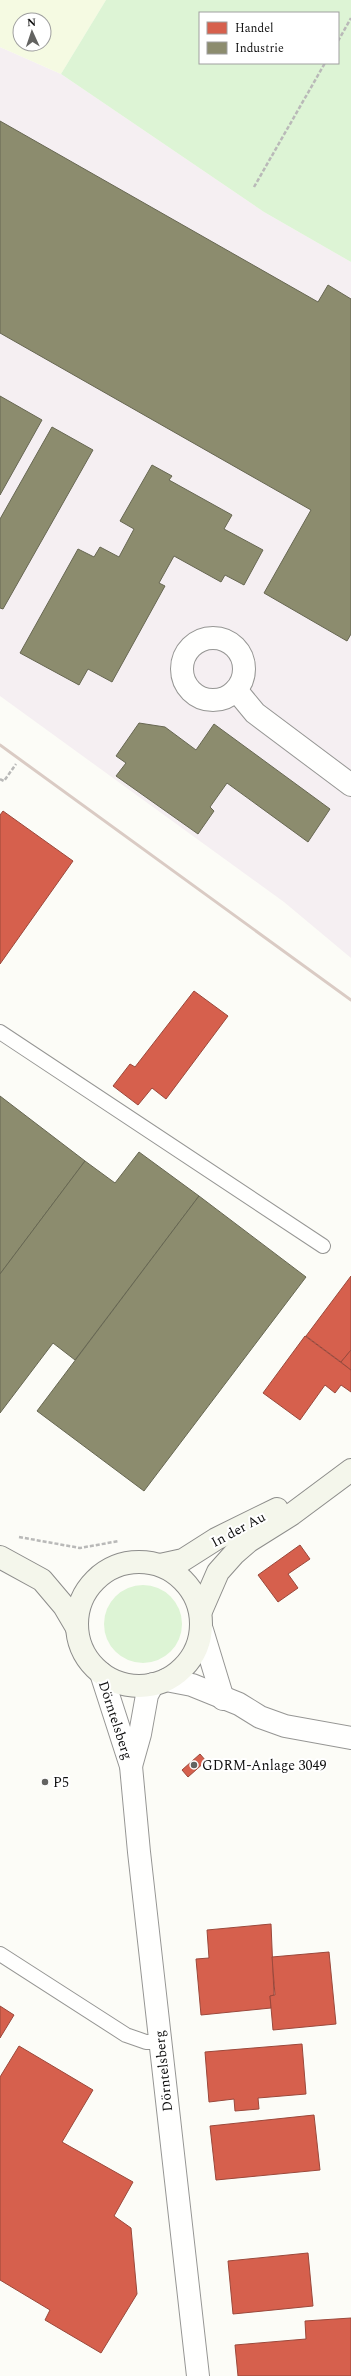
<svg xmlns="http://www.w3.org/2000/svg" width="351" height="2376" font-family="Spectral,serif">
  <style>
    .industrial { fill: #f5eff2 }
    .farmland { fill: #f5fae2; fill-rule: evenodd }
    .green { fill: #ddf4d5; fill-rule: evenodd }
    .shops { fill: #d6604d; stroke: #9b483b }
    .industry { fill: #8c8c6e; stroke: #676752 }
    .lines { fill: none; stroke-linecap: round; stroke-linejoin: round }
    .lane-casing { stroke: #969694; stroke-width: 16 }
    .street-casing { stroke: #969694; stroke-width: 24 }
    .secondary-casing { stroke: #8d8d8b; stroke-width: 24 }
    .path { stroke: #b9b9b8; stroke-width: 2.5; stroke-dasharray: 4 2; stroke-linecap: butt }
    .lane { stroke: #fffffe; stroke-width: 14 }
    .street { stroke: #fffffe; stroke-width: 22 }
    .secondary { stroke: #f4f6eb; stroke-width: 22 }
    .rail { stroke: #dacbc4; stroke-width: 3 }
    .poi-dot { fill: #636361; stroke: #fff; stroke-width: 1.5 }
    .labels { text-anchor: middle; stroke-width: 4; stroke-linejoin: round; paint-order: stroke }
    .street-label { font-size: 14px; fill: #101010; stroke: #fff }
    .poi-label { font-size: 14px; fill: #101010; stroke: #fff; text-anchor: start }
  </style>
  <rect width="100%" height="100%" fill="#fcfcf7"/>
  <path class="industrial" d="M0 47 61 74 264 212 351 262V958L284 902 0 696Z"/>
  <path class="farmland" d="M0 0H106L61 74 0 47ZM20 20H44V44H20Z"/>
  <g class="green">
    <path d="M106 0H351V262L264 212 61 74ZM200 13H338V63H200Z"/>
    <circle cx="143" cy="1624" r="39"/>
  </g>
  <g class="shops">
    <path d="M3 811 73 861 0 964V815Z"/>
    <path d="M194 991 228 1016 166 1099 152 1088 138 1105 113 1086 130 1064 135 1067Z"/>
    <path d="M351 1276V1350L341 1362 306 1336Z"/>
    <path d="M305 1336 351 1370V1392L341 1385 335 1393 325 1385 300 1420 263 1393Z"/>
    <path d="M351 1350V1370L341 1362Z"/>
    <path d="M300 1545 310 1559 288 1574 298 1588 278 1602 258 1575Z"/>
    <path d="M200 1754 206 1761 188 1777 182 1770Z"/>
    <path d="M271 1924 274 1995 270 1996 271 2008 201 2015 196 1959 209 1958 207 1930Z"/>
    <path d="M329 1952 336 2024 273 2030 270 1996 275 1995 272 1957Z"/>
    <path d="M0 2006 14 2015 0 2038Z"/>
    <path d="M302 2044 306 2094 258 2098 259 2109 235 2111 234 2099 209 2102 205 2052Z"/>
    <path d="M19 2046 93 2090 62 2142 133 2182 114 2216 131 2228 137 2294 101 2353 45 2320 50 2310 0 2280V2077Z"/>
    <path d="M314 2115 320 2170 216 2180 210 2126Z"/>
    <path d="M308 2253 313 2306 233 2314 228 2261Z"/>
    <path d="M351 2318V2376H238L235 2345 306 2339 305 2321Z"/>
  </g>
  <g class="industry">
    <path d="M0 121 318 302 328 285 351 299V634L347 641 264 593 311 510 0 333Z"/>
    <path d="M0 396 42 420 0 495Z"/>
    <path d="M52 427 93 450 3 609 0 608V519Z"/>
    <path d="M152 465 172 476 169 480 232 515 224 529 263 550 244 585 225 575 221 582 174 556 159 583 165 586 112 682 88 669 79 685 20 653 78 549 94 557 100 547 119 557 134 529 120 521Z"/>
    <path d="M139 723 165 727 196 750 214 724 330 809 308 842 227 783 210 807 214 811 198 834 116 776 126 763 116 756Z"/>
    <path d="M0 1096 85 1161 0 1274Z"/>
    <path d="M139 1152 199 1196 75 1360 53 1343 0 1413V1274L85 1161 115 1183Z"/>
    <path d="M199 1196 306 1277 144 1491 37 1411Z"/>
  </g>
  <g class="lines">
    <g class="lane-casing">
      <g id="lane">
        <path d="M0 1032 323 1246"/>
        <path d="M0 1954 126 2035 146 2042H160"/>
      </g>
    </g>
    <g class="street-casing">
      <g id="street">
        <circle cx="213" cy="669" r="31"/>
        <path d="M236 690 255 713 351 785"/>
        <path d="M202 1630 223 1699"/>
        <path d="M101 1673 131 1766 139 1852 198 2376"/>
        <path d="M166 1680 192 1685 239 1704 260 1717 285 1726 351 1738"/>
        <path d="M131 1766 140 1734 147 1695 153 1684"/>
      </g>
    </g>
    <g class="secondary-casing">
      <g id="secondary">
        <path d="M0 1557 42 1580 64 1606 77 1628"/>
        <circle cx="139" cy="1624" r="62"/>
        <path d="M160 1565 183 1560 216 1539 277 1509"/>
        <path d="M201 1611 218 1572 234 1554 249 1541 292 1514 351 1470"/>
      </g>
    </g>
    <g class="path">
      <path d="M338 41 351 18"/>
      <path d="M254 187 325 63"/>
      <path d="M0 779 4 781 16 764"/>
      <path d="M19 1537 80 1548 119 1541"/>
    </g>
    <use href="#lane" class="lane"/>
    <use href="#street" class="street"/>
    <use href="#secondary" class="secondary"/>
    <path class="rail" d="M0 745 351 1000"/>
  </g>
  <g class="poi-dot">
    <circle cx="194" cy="1765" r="4"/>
    <circle cx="45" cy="1782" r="4"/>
  </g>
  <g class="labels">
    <g class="street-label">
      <text transform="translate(238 1529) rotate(-28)" y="5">In der Au</text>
      <text transform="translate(116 1720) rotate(72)" y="5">Dörntelsberg</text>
      <text transform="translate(163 2071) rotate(-96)" y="5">Dörntelsberg</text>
    </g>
    <g class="poi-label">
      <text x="202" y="1770">GDRM-Anlage 3049</text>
      <text x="53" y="1787">P5</text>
    </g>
  </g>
  <rect x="199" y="12" width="140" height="52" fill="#ffffff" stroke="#9f9f9f"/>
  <rect x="207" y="22" width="20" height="12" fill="#d6604d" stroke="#9f9f9f"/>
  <text x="235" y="32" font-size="12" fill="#101010">Handel</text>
  <rect x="207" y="42" width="20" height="12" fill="#8c8c6e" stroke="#9f9f9f"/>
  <text x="235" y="52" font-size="12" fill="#101010">Industrie</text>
  <g transform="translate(32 32) rotate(357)"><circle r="19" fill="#ffffff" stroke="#9f9f9f"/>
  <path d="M0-3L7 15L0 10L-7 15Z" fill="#636361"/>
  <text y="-6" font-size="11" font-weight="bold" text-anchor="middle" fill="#101010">N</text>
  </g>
</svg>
